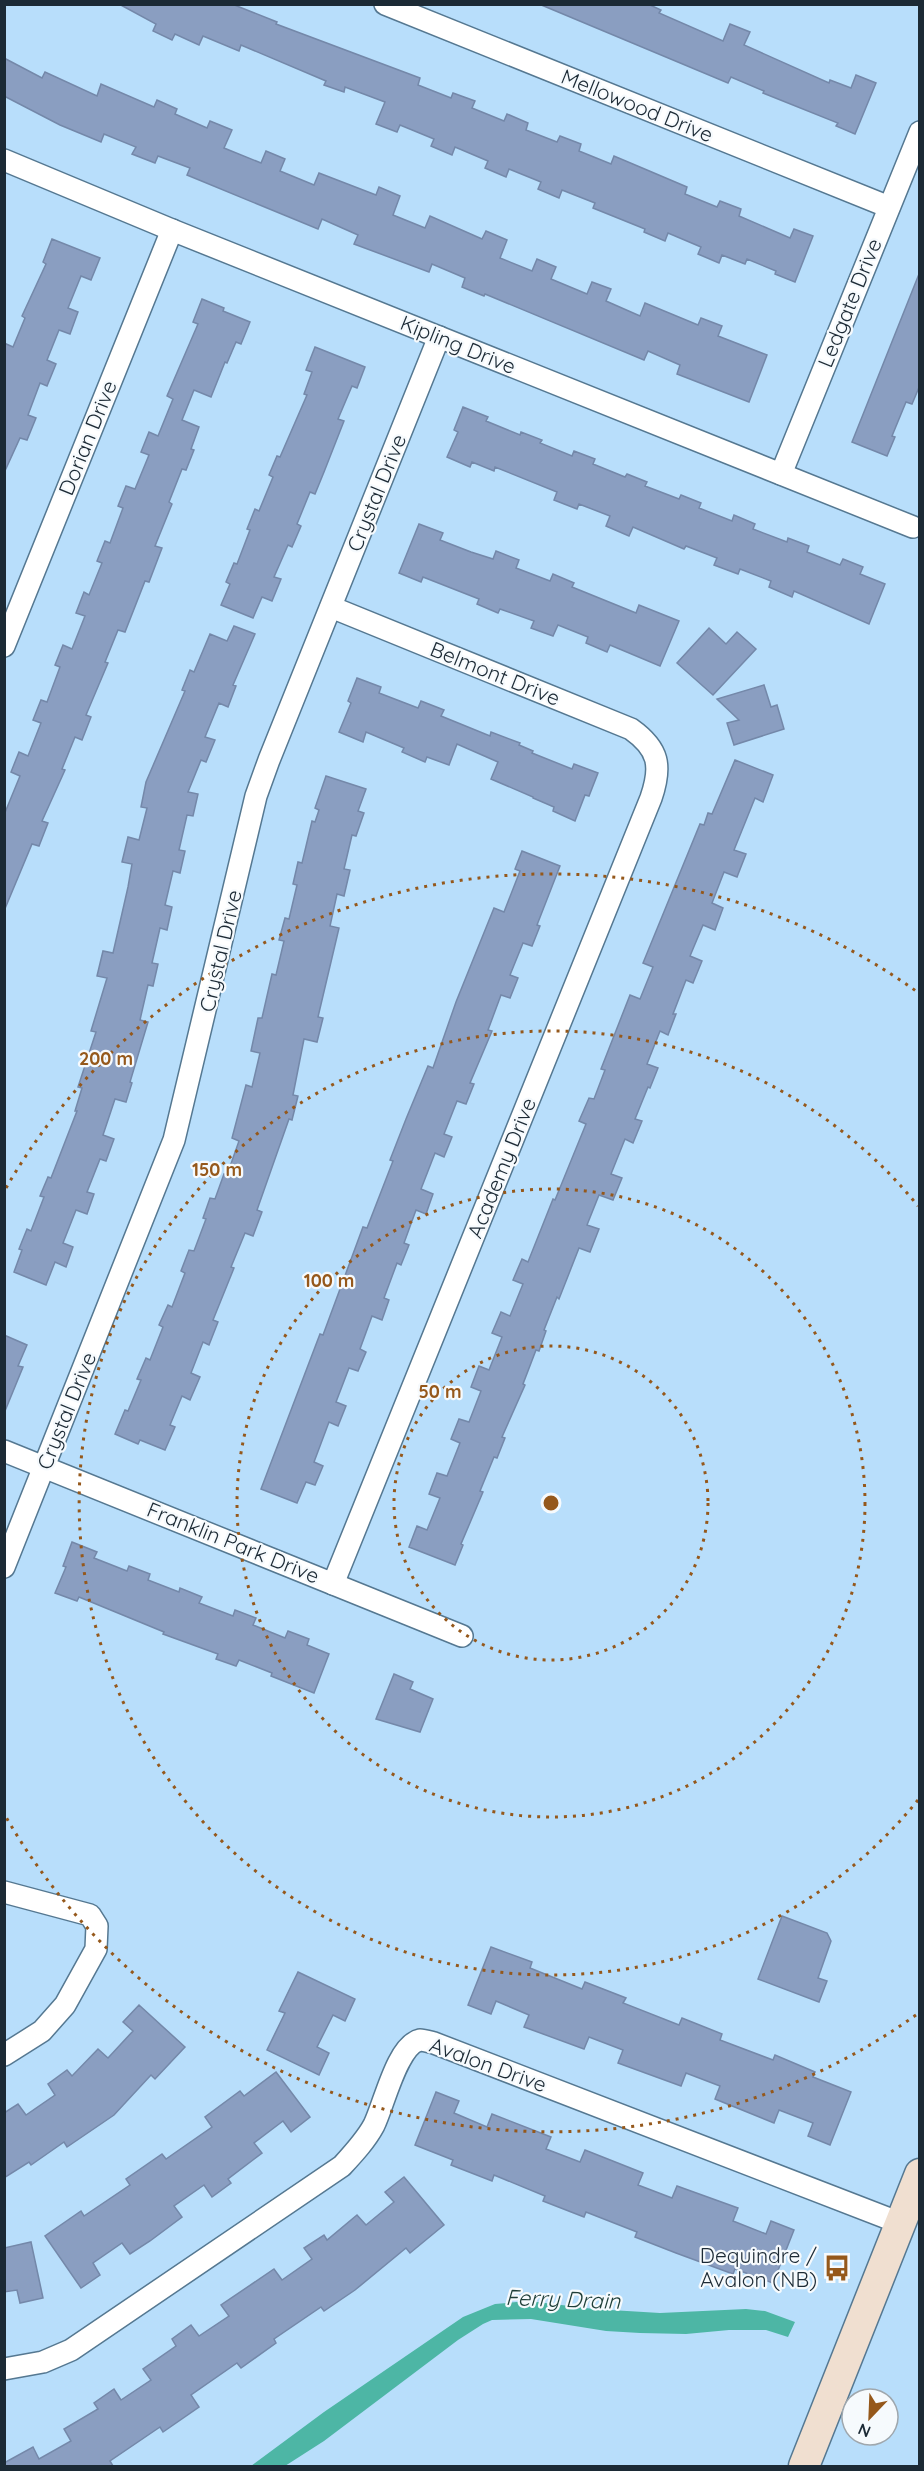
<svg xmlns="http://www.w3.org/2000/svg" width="924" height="2471" font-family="Quicksand,sans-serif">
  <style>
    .water { fill: #4db6a5 }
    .building { fill: #8a9ec1; stroke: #7488a9; stroke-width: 1.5 }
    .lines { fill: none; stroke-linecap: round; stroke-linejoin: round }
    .street-casing { stroke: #557891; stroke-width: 24 }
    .secondary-casing { stroke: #557891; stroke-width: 33 }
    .street { stroke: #fff; stroke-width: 21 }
    .secondary { stroke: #f0dfd0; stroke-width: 30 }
    .ring { fill: none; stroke: #95581b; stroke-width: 3; stroke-dasharray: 3 6 }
    .labels { text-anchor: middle; stroke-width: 4.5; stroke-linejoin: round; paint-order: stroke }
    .street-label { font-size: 21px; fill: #1c2a35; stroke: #f6fafd }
    .poi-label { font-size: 21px; fill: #1c2a35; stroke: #f6fafd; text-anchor: end }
    .water-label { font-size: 22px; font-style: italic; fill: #1e3e38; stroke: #f6fafd }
    .centre { fill: #95581b; stroke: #f6fafd; stroke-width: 3 }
    .ring-label { font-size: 18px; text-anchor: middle; font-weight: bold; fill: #95581b; stroke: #f6fafd; stroke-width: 4.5; stroke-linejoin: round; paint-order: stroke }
  </style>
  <rect width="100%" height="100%" fill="#b8defb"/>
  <path class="water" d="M529 2301 594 2309 660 2313 746 2309 765 2311 795 2322 788 2337 766 2330H729L686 2334 640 2333 606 2331 531 2319 492 2320 483 2324 458 2340 324 2441 285 2466H251L324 2412 463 2317 495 2304Z"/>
  <g class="building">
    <path d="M119 4H232L277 22 276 24 420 78 418 85 451 98 453 93 475 101 472 108 504 121 507 114 528 123 526 130 557 142 560 136 581 144 579 151 611 164 614 156 647 170 687 187 685 194 717 207 720 201 741 209 739 216 790 238 794 229 813 236 795 282 775 274 776 271 747 259 745 264 722 255 719 263 698 254 701 247 668 233 665 241 644 232 645 229 593 208 595 203 562 190 559 198 538 189 541 182 509 169 506 177 485 168 488 161 455 147 452 155 431 146 434 139 400 125 397 132 376 124 385 102 345 87 344 92 324 85 326 81 241 45 239 51 203 36 199 45 175 34 172 40 153 31 156 24Z"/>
    <path d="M539 4H648L661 10 659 13 723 41 730 24 750 32 744 45 829 83 830 80 851 88 856 75 876 83 855 134 836 126 838 123 763 93 764 91 731 77 728 83Z"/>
    <path d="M4 58 42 78 45 72 97 96 101 84 154 107 157 100 177 109 175 114 207 128 210 121 232 130 224 148 261 163 266 151 285 159 280 171 314 185 319 173 376 195 379 187 400 196 393 215 425 228 430 216 482 239 486 231 507 240 500 258 532 271 537 259 556 267 551 279 587 294 592 282 611 289 606 301 640 316 645 303 698 325 701 318 722 326 718 336 767 355 749 402 677 374 680 365 648 351 644 360 485 294 484 296 462 287 465 278 432 264 429 272 354 244 358 235 322 219 318 229 187 175 190 168 158 156 155 163 132 154 136 147 104 134 101 142 60 125 4 96Z"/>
    <path d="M52 239 100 258 91 280 81 276 68 308 78 312 70 334 59 330 47 360 56 364 47 386 40 383 28 415 36 418 27 440 20 438 4 473V343L13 347 25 318 22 316 46 264 43 262Z"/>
    <path d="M919 274 920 385 912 404 906 402 892 436 895 437 887 456 852 442Z"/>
    <path d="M202 299 224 308 223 311 250 322 241 344 236 342 227 363 225 362 211 397 194 390 182 420 199 427 191 449 194 450 186 470 182 469 169 502 172 504 155 546 162 548 149 582 145 581 125 632 118 630 105 662 108 663 86 715 91 717 82 740 75 737 62 769 65 770 42 821 48 823 39 846 32 844 4 911V815L20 776 11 772 19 752 28 756 41 723 33 720 41 700 47 702 60 667 55 665 63 645 72 649 85 616 76 613 84 592 89 595 102 563 97 561 105 541 110 543 123 508 118 506 126 486 135 489 149 455 141 452 149 432 158 436 173 399 167 396 198 324 193 322Z"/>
    <path d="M315 347 365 367 357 388 352 386 338 419 344 421 324 472 315 494 310 492 297 524 301 526 292 547 288 545 274 577 281 579 272 601 262 597 253 618 221 605 230 584 226 582 234 563 237 564 250 530 247 529 255 509 259 511 273 477 269 475 277 456 280 457 307 395 304 394 312 372 306 370Z"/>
    <path d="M463 407 488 417 486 421 520 435 521 432 542 440 540 443 572 456 574 451 595 459 593 464 625 477 627 474 647 482 645 486 679 499 681 495 701 503 699 508 732 521 734 515 755 524 753 529 787 542 788 538 809 546 807 552 840 565 843 559 863 567 860 574 885 584 869 624 794 591 792 597 769 587 771 581 740 569 738 574 714 565 717 558 686 546 684 549 633 527 629 536 606 526 610 516 579 504 577 509 554 500 557 492 495 467 494 471 472 462 470 467 447 457 458 432 454 430Z"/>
    <path d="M419 524 443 533 440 540 471 552 493 559 496 551 519 560 516 568 550 581 553 574 574 583 572 587 636 613 639 605 679 621 660 666 610 645 607 652 586 643 588 637 558 625 553 636 531 628 534 621 500 609 498 613 477 604 479 599 423 577 421 582 399 573Z"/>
    <path d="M234 626 255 634 233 685 236 686 228 707 219 703 205 737 215 740 206 762 201 760 188 792 198 794 193 816 187 815 179 850 185 851 180 873 173 871 165 905 172 907 167 930 160 928 152 963 158 964 153 986 148 985 140 1020 148 1022 130 1082 132 1083 126 1102 115 1099 103 1135 114 1139 106 1161 100 1159 87 1192 94 1194 87 1214 76 1210 63 1243 73 1247 66 1267 55 1262 46 1285 14 1272 22 1250 19 1249 27 1229 31 1231 44 1197 40 1196 48 1177 51 1178 77 1111H75L82 1088 78 1087 96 1032 91 1031 107 978 97 976 103 951 113 953 128 887 132 864 122 862 128 837 139 840 147 808 141 807 146 782 185 691 182 690 190 670 194 672 210 634 227 641Z"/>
    <path d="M709 628 726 644 737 632 756 649 713 695 677 663Z"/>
    <path d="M357 678 381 687 379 693 418 708 421 701 444 710 441 716 490 736 491 732 520 743 519 745 533 751 532 753 572 769 574 764 598 773 589 796 585 795 575 821 553 811 554 807 533 798V797L491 779 498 762 457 744 449 765 427 757 425 762 402 752 404 748 366 732 363 742 339 732 351 703 348 701Z"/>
    <path d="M764 685 771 707 777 705 784 729 734 745 727 723 739 720 717 699Z"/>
    <path d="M735 760 773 775 763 802 755 798 734 850 746 854 737 877 724 872 712 903 723 908 715 930 703 925 690 956 702 961 693 983 686 980 673 1014H676L668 1035 660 1031 647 1064 658 1068 650 1088 648 1087 635 1119 642 1121 633 1143 625 1139 611 1174 622 1178 613 1200 599 1195 587 1225 599 1229 590 1252 579 1248 559 1299 557 1297 544 1330 546 1331 539 1351 536 1350 523 1384 525 1385 502 1437 505 1438 497 1458 494 1457 480 1491 483 1492 461 1544 463 1545 455 1565 409 1547 417 1526 427 1530 440 1498 429 1494 437 1473 447 1476 460 1443 451 1439 459 1419 469 1422 481 1391 471 1387 479 1366 489 1370 502 1337 492 1333 501 1312 510 1316 523 1284 513 1280 522 1259 528 1262 553 1199 555 1200 586 1124 579 1121 589 1098 594 1099 605 1070 601 1069 630 995 640 999 653 967 643 963 700 824 704 825 708 813 712 814Z"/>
    <path d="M326 776 366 789 358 811 364 813 356 836 352 835 344 869 350 870 344 896 337 894 330 926 339 928 318 1017 323 1018 317 1042 304 1039 293 1095 298 1096 292 1120 289 1119 257 1210 262 1212 253 1236 245 1233 231 1267 234 1268 213 1320 218 1322 209 1345 203 1342 191 1373 200 1377 190 1400 182 1396 170 1425 175 1427 165 1450 140 1440 138 1444 115 1434 125 1410 128 1411 141 1380 137 1379 146 1358 150 1360 163 1327 159 1325 168 1305 172 1307 185 1273 181 1271 189 1250 194 1251 206 1219 203 1218 210 1198 215 1199 224 1174 227 1175 239 1141 232 1138 246 1085 252 1087 260 1053 251 1051 258 1018H262L272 974 276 975 284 941 279 940 285 918 289 919 297 885 293 884 298 862 302 863 312 821 315 822 319 810 315 808Z"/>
    <path d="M522 851 560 866 537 925 540 926 532 946 523 943 510 975 518 978 510 998 501 995 488 1030 492 1031 470 1083 474 1084 466 1104 457 1101 444 1134 452 1137 444 1157 435 1153 421 1189 433 1194 426 1214 416 1210 404 1243 409 1245 401 1265 397 1263 384 1298 389 1300 382 1320 372 1316 360 1349 366 1352 358 1371 349 1368 336 1402 346 1406 338 1426 329 1422 314 1462 323 1466 315 1485 306 1482 297 1503 261 1489 320 1334 323 1335 363 1227 367 1228 393 1161 390 1160 406 1119 428 1066 433 1068 456 1002 494 908 504 912 520 871 515 869Z"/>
    <path d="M4 1335 27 1345 18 1366 23 1367 5 1411Z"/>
    <path d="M72 1542 97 1552 94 1558 127 1571 129 1566 150 1574 148 1580 179 1592 180 1588 202 1597 199 1603 233 1616 235 1610 256 1618 253 1625 285 1638 288 1631 309 1639 307 1645 329 1654 314 1693 271 1676 272 1673 239 1660 236 1666 216 1659 218 1654 163 1634 164 1632 79 1597 77 1601 55 1593 66 1567 63 1566Z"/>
    <path d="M394 1674 413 1682 410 1689 433 1699 420 1732 376 1719Z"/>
    <path d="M782 1916 827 1933 831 1941 818 1978 827 1981 819 2002 758 1979Z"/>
    <path d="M491 1947 532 1962 530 1968 582 1989 585 1982 626 1998 623 2003 679 2025 682 2018 722 2034 720 2040 773 2060 775 2055 815 2072 813 2077 851 2092 830 2145 808 2136 813 2123 779 2110 774 2123 715 2099 720 2086 686 2073 681 2086 618 2063 623 2050 589 2037 584 2049 524 2027 529 2015 496 2001 491 2014 468 2005Z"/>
    <path d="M298 1972 355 1999 345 2021 333 2015 317 2047 329 2053 319 2075 267 2050 285 2013 279 2011Z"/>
    <path d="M139 2005 185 2047 155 2079 151 2075 114 2115 67 2147 64 2142 31 2165 29 2162 4 2178V2113L18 2104 26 2115 55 2095 48 2084 67 2070 72 2076 98 2049 108 2058 133 2031 123 2022Z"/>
    <path d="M276 2072 310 2117 291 2132 283 2121 254 2143 262 2153 228 2179 231 2183 212 2197 204 2185 174 2206 182 2217 150 2241 130 2254 122 2243 93 2263 100 2275 81 2288 45 2236 81 2211 84 2216 130 2185 126 2179 162 2154 166 2159 212 2127 205 2117 240 2091 244 2096Z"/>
    <path d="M436 2092 459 2101 454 2113 487 2127 492 2114 551 2137 546 2149 580 2162 585 2150 643 2173 638 2185 672 2198 677 2186 738 2208 733 2221 766 2234 771 2221 794 2230 773 2283 735 2269 733 2274 676 2253 635 2237 637 2232 586 2212 584 2217 543 2201 545 2196 494 2175 492 2181 451 2165 453 2160 415 2145Z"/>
    <path d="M404 2177 444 2225 410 2253 406 2248 355 2290 324 2311 321 2307 274 2339 276 2343 241 2368 237 2363 191 2395 199 2407 163 2432 160 2427 110 2461 113 2466H4V2463L33 2447 39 2459 71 2441 64 2429 98 2409 94 2403 114 2389 121 2400 151 2380 143 2369 176 2346 172 2339 191 2325 199 2336 229 2316 221 2305 274 2269 282 2280 312 2259 304 2248 324 2235 327 2240 357 2215 366 2225 394 2202 385 2192Z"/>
    <path d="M31 2242 43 2298 20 2303 17 2290 4 2292V2248Z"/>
  </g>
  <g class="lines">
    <g class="street-casing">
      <g id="street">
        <path d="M385 4 889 207"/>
        <path d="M4 160 172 230 913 527"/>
        <path d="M781 474 920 132"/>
        <path d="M331 607 631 729C659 749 662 766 651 798L333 1584"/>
        <path d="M4 646 172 230"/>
        <path d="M4 1451 462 1636"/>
        <path d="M4 1567 174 1140 256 796 269 760 439 337"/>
        <path d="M4 1892 90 1915 97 1926 96 1949 65 2005 42 2031 4 2055"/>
        <path d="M4 2369 43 2362 71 2350 342 2166C354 2153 366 2140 374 2125 384 2105 397 2045 420 2040 424 2040 430 2042 434 2043L900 2223"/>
      </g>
    </g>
    <g class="secondary-casing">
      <path id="secondary" d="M804 2466 920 2174"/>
    </g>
    <use href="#street" class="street"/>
    <use href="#secondary" class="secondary"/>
  </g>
  <g class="ring">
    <circle cx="551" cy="1503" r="157"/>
    <circle cx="551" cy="1503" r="314"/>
    <path d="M918 1800A472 472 0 1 1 918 1206"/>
    <path d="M916 2015A629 629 0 0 1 6 1817M6 1188A629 629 0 0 1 916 991"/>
  </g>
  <defs>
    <g id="bus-bare" transform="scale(2.07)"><path d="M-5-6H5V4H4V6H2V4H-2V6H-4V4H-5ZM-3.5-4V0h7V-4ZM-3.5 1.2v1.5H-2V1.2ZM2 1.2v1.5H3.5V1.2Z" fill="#95581b" stroke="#f6fafd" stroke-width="2.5" paint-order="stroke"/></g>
  </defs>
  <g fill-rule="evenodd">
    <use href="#bus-bare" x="837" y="2268"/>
  </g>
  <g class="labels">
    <g class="street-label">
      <text transform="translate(637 106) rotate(22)" y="7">Mellowood Drive</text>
      <text transform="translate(850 303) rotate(-68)" y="7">Ledgate Drive</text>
      <text transform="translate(458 345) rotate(22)" y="7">Kipling Drive</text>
      <text transform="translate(88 438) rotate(-68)" y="7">Dorian Drive</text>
      <text transform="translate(377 493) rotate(-68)" y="7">Crystal Drive</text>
      <text transform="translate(495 674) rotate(22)" y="7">Belmont Drive</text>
      <text transform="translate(221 951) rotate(-77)" y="7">Crystal Drive</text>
      <text transform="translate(502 1168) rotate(-68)" y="7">Academy Drive</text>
      <text transform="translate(67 1411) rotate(-68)" y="7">Crystal Drive</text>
      <text transform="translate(233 1543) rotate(22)" y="7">Franklin Park Drive</text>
      <text transform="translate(488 2065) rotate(20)" y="7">Avalon Drive</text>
    </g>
    <g class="poi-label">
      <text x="817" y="2263">Dequindre /<tspan x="817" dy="24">Avalon (NB)</tspan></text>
    </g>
    <g class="water-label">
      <text transform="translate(563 2299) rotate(2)" y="8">Ferry Drain</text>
    </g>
  </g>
  <circle cx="551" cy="1503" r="9" class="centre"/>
  <g class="ring-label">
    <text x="106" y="1065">200 m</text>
    <text x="217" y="1176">150 m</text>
    <text x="329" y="1287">100 m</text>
    <text x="440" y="1398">50 m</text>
  </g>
  <rect width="924" height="2471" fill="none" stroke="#1c2a35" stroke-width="12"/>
  <g transform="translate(870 2417) rotate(203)"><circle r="28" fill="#f6fafd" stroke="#9fa7ad" stroke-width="1.5"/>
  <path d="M0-4.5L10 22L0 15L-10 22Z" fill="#95581b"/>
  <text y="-9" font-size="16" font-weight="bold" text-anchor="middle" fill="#1c2a35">N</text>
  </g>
</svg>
